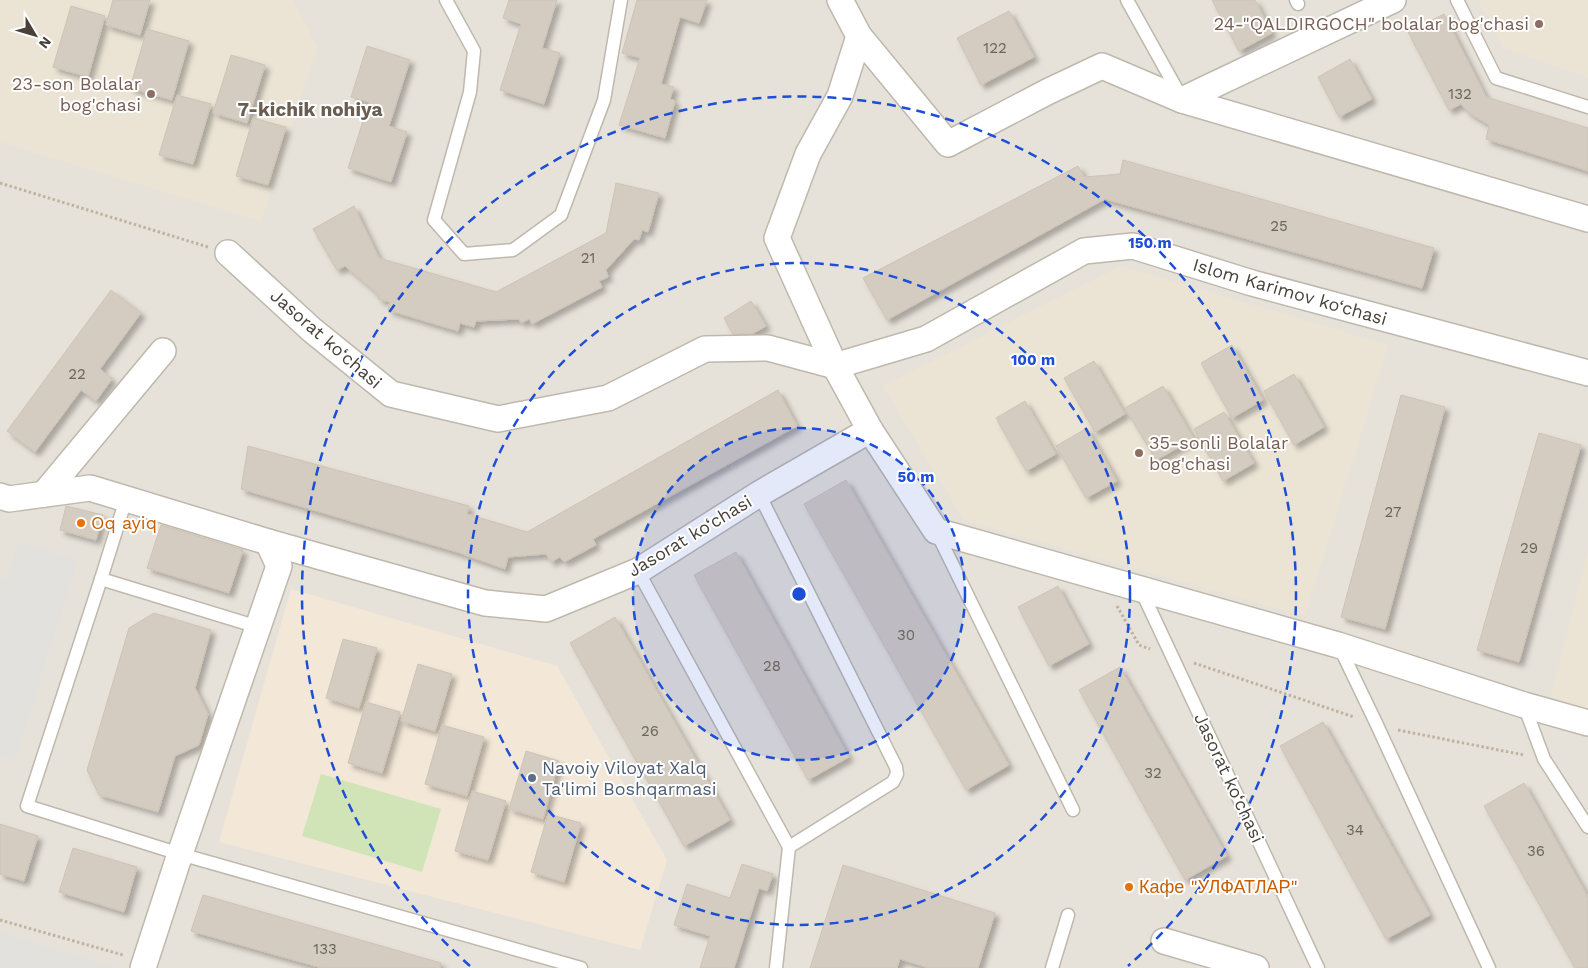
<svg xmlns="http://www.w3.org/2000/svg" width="1588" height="968" font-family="'Work Sans',sans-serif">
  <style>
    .residential { fill: #e7e2d9 }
    .commercial { fill: #f3e7d7 }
    .education { fill: #ebe4d5 }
    .green { fill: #d1e4b7 }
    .parking { fill: #e2e1de }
    .building { fill: #d4ccc0; stroke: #cec3b4; filter: url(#shadow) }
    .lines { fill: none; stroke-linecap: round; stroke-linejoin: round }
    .lane-casing { stroke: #beb8ad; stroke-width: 15 }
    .street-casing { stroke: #beb8ad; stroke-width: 28 }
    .path { stroke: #bfb3a0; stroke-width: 3; stroke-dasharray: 2.5 2.5; stroke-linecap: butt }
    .lane { stroke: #fff; stroke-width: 12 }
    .street { stroke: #fff; stroke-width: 25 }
    .ring { fill: none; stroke: #1d4ed8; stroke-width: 2.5; stroke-dasharray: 9 6 }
    .education-dot { fill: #8d6e63; stroke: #fff; stroke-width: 2 }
    .food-dot { fill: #e8710a; stroke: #fff; stroke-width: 2 }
    .service-dot { fill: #5c6f8a; stroke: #fff; stroke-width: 2 }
    .labels { text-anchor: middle; stroke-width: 4; stroke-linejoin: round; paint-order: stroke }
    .number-label { font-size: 15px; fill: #6a645b }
    .education-label { font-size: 18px; fill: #785e54; stroke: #fff; text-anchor: end }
    .street-label { font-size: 18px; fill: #474139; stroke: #fff }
    .food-label { font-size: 18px; fill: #c56008; stroke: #fff; text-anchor: start }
    .service-label { font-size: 18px; fill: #4e5e75; stroke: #fff; text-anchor: start }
    .neighbourhood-label { font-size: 19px; font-weight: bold; fill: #695e51; stroke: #fff }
    .centre { fill: #1d4ed8; stroke: #fff; stroke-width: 2.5 }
    .ring-label { font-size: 15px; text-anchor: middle; font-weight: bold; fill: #1d4ed8; stroke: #fff; stroke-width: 4; stroke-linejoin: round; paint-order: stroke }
  </style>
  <defs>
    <filter id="shadow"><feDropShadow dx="4.5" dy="4.5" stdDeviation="2.5" flood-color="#0004"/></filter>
  </defs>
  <rect width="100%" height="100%" fill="#f3f0ea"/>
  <rect class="residential" x="0" y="0" width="1588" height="968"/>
  <path class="commercial" d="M291 589 557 666 667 860 640 950 219 842Z"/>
  <g class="education">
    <path d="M0 0H293L317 47 261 221 0 142Z"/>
    <path d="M1478 0H1588V77L1503 48Z"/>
    <path d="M1121 266 1388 345 1305 616 964 520 883 386Z"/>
    <path d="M1588 552V708L1551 697Z"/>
  </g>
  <path class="green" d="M321 774 441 809 422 872 302 836Z"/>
  <g class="parking">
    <path d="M18 542 78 560 15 760 0 756V578L7 580Z"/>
    <path d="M0 933 119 968H0Z"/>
  </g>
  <g class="building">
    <path d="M113 0H150L140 35 106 25Z"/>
    <path d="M509 0H557L542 48 560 53 544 104 500 90 521 24 503 18Z"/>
    <path d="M637 0H707L699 23 680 17 661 84 674 87 670 99 675 101 665 138 619 125 640 58 622 53Z"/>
    <path d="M1212 0H1255L1272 33 1239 51Z"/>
    <path d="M71 6 105 16 88 77 53 67Z"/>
    <path d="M1009 11 1034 57 981 85 957 38Z"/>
    <path d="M1444 14 1486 97 1588 128V171L1486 139 1489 125 1469 113 1461 104 1449 110 1408 32Z"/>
    <path d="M147 29 189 41 172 100 130 88Z"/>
    <path d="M367 46 410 60 389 126 407 132 391 182 348 168 369 102 351 97Z"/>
    <path d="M231 55 265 65 247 123 213 113Z"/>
    <path d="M1350 59 1372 99 1339 117 1318 77Z"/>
    <path d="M177 95 211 104 193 164 159 155Z"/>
    <path d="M253 118 286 127 268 185 236 176Z"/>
    <path d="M1123 160 1434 248 1422 288 1105 199 887 320 863 278 1078 166 1084 177 1120 174Z"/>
    <path d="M616 183 659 193 648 232 642 230 639 240 634 239 606 270 608 277 599 281 602 287 532 324 529 319 521 323 519 319 476 321 474 327 460 323 458 331 388 310 390 302 378 299 379 295 345 266 337 270 313 229 354 206 379 258 496 292 606 233Z"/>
    <path d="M111 290 141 313 100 369 112 379 96 401 81 390 35 452 7 431Z"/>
    <path d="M751 301 766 326 752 334H733L724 318Z"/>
    <path d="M1232 345 1263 400 1232 418 1201 363Z"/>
    <path d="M1094 361 1125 414 1095 432 1064 378Z"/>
    <path d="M1294 374 1324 427 1294 445 1264 391Z"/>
    <path d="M1163 386 1194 439 1156 460 1125 408Z"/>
    <path d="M778 390 797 426 593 539 596 545 564 562 560 557 551 562 546 554 508 557 505 569 457 552 241 489 248 446 469 506 467 514 527 532Z"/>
    <path d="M1401 395 1445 407 1385 629 1341 617Z"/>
    <path d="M1025 401 1056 454 1026 471 996 418Z"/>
    <path d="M1224 412 1254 463 1223 481 1194 429Z"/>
    <path d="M1087 428 1117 481 1086 498 1056 446Z"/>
    <path d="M1539 433 1581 445 1519 662 1477 650Z"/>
    <path d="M846 480 1009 765 966 790 804 504Z"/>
    <path d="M66 506 103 515 96 540 60 530Z"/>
    <path d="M161 525 243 550 229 593 147 568Z"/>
    <path d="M736 552 849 757 808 780 694 575Z"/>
    <path d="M1058 586 1089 644 1049 666 1018 607Z"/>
    <path d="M154 613 211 630 195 688 208 714 199 745 175 756 158 812 99 795 87 770 129 628Z"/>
    <path d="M615 617 730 820 684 846 570 643Z"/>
    <path d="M343 639 377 648 359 708 326 698Z"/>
    <path d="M418 664 452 674 435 731 401 721Z"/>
    <path d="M1120 667 1227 856 1185 880 1079 690Z"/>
    <path d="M366 702 400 712 382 773 348 763Z"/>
    <path d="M1323 722 1430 915 1386 939 1280 746Z"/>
    <path d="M442 725 484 737 467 796 425 784Z"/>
    <path d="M526 751 559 761 543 819 509 809Z"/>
    <path d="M1524 783 1588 897V968H1575L1484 806Z"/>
    <path d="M472 791 506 801 488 860 455 851Z"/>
    <path d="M548 814 581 823 564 882 531 872Z"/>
    <path d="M0 824 38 836 24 881 0 874Z"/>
    <path d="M73 848 137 867 124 912 59 892Z"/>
    <path d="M742 864 773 874 767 891 759 888 734 968H700L710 936 674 925 687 884 730 898Z"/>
    <path d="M843 865 995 913 978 968H929L900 959 897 968H810Z"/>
    <path d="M203 895 441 963 440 968H322L191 931Z"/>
  </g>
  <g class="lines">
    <g class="lane-casing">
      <g id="lane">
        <path d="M446 0 474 51 470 92 434 220 464 254 513 250 561 215 604 100 621 0"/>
        <path d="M1127 0 1181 97"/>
        <path d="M1296 0 1298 4"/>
        <path d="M1457 0 1496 78 1588 107"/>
        <path d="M759 494 896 767 897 774 893 782 789 847 776 968"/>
        <path d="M126 499 101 579 258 627"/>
        <path d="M936 531 1073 810"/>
        <path d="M638 571 789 847"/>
        <path d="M101 579 27 806 180 854 581 968"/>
        <path d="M1141 590 1318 968"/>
        <path d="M1339 646 1377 725 1489 968"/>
        <path d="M1524 705 1544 759 1588 827"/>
        <path d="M1052 968 1068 915"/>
      </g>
    </g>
    <g class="street-casing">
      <g id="street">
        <path d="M840 0 859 36 840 96 808 154 777 238 835 366 870 430 936 531 1338 645 1524 705 1588 723"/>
        <path d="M859 36 948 144 1047 92 1102 66 1182 100 1588 219"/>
        <path d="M1182 100 1393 0"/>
        <path d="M228 253 312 330 391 394 498 419 608 398 705 349 768 348 835 366 926 339 1084 251 1133 246 1252 283 1588 373"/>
        <path d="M44 494 163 351"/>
        <path d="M0 496 9 499 90 488 268 542 279 566 180 854 143 968"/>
        <path d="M268 542 485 603 546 609 638 571 759 494 870 430"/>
        <path d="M1164 941 1256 968"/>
      </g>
    </g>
    <g class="path">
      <path d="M0 183 208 247"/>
      <path d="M1117 606 1139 645 1150 649"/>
      <path d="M1194 663 1354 717"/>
      <path d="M1398 730 1524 755"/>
      <path d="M0 920 123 955"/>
    </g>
    <use href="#lane" class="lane"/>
    <use href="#street" class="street"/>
  </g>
  <circle cx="799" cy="594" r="166" fill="#1d4ed8" fill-opacity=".12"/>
  <g class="ring">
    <circle cx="799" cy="594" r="166"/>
    <circle cx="799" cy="594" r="331"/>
    <path d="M470 966A497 497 0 1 1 1128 966"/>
  </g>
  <g class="education-dot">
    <circle cx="1539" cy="24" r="5"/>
    <circle cx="151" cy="94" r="5"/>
    <circle cx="1139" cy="453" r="5"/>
  </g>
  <g class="food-dot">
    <circle cx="81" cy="523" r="5"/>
    <circle cx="1129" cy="887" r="5"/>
  </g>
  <circle class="service-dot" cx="532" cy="778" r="5"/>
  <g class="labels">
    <g class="number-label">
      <text x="995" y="53">122</text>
      <text x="1460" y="99">132</text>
      <text x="1279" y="231">25</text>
      <text x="588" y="263">21</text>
      <text x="77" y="379">22</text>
      <text x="1393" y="517">27</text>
      <text x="1529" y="553">29</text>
      <text x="906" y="640">30</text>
      <text x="772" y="671">28</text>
      <text x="650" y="736">26</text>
      <text x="1153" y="778">32</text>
      <text x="1355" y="835">34</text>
      <text x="1536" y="856">36</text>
      <text x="325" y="954">133</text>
    </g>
    <g class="education-label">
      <text x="1529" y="30">24-"QALDIRGOCH" bolalar bog'chasi</text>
      <text x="141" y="90">23-son Bolalar<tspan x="141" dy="21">bog'chasi</tspan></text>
      <text x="1149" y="449" text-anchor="start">35-sonli Bolalar<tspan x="1149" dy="21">bog'chasi</tspan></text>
    </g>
    <g class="street-label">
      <text transform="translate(1290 292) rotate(16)" y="6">Islom Karimov ko‘chasi</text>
      <text transform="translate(326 339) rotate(41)" y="6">Jasorat ko‘chasi</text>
      <text transform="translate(690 536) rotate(-31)" y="6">Jasorat ko‘chasi</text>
      <text transform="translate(1229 778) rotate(65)" y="6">Jasorat ko‘chasi</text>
    </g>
    <g class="food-label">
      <text x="91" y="529">Oq ayiq</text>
      <text x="1139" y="893">Кафе "УЛФАТЛАР"</text>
    </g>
    <g class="service-label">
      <text x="542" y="774">Navoiy Viloyat Xalq<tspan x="542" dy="21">Ta'limi Boshqarmasi</tspan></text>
    </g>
    <g class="neighbourhood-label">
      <text x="310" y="116">7-kichik nohiya</text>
    </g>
  </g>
  <circle cx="799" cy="594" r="8" class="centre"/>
  <g class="ring-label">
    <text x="1150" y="248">150 m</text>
    <text x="1033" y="365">100 m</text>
    <text x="916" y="482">50 m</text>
  </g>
  <g transform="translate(35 35) rotate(128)" stroke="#ffffff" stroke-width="4" paint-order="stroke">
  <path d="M0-4L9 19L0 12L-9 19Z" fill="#474139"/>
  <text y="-8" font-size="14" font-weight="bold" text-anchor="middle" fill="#474139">N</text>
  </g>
</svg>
